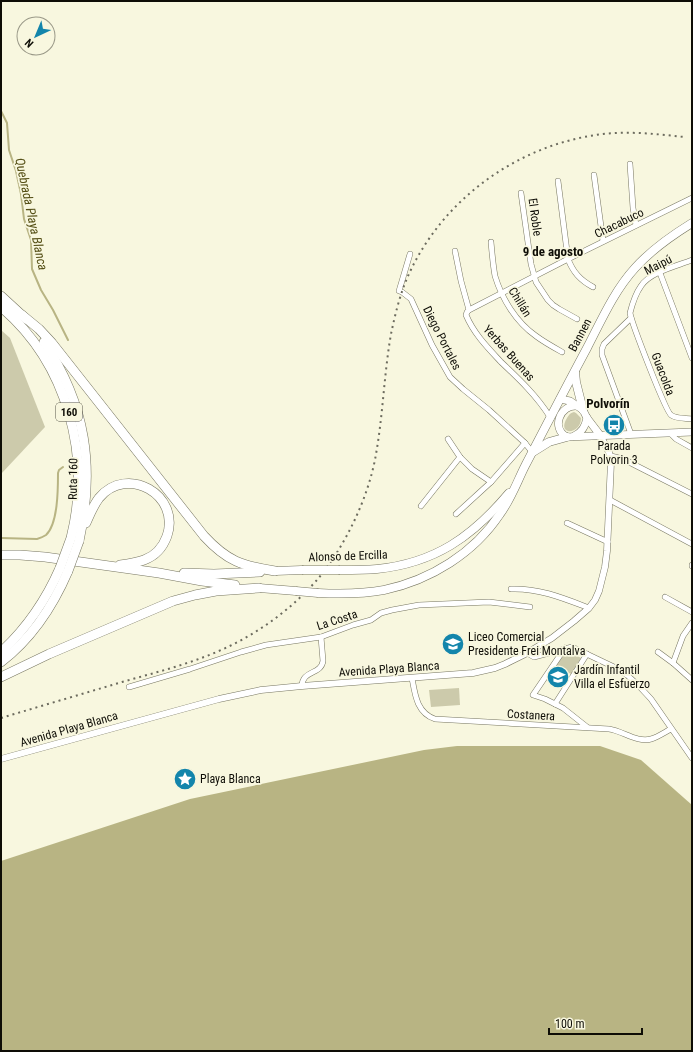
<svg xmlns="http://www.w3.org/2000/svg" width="693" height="1052" font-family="'Roboto Condensed',sans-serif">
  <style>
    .green { fill: #cccaab }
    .water { fill: #b8b483 }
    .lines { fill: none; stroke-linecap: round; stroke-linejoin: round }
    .stream { stroke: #b8b483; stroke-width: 2 }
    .minor-casing { stroke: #777661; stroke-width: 6 }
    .tertiary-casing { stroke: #777661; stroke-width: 7 }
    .secondary-casing { stroke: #777661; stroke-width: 8 }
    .primary-casing { stroke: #777661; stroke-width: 9 }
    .motorway-casing { stroke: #777661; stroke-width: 10 }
    .minor { stroke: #fff; stroke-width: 5 }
    .tertiary { stroke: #fff; stroke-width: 6 }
    .secondary { stroke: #fff; stroke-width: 7 }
    .primary { stroke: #fff; stroke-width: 8 }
    .motorway { stroke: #fff; stroke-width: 9 }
    .rail { stroke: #6c6b5e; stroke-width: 2; stroke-dasharray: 2 4; stroke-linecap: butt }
    .primary-bridge-casing { stroke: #777661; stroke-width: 9; stroke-linecap: butt }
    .motorway-bridge-casing { stroke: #777661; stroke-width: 10; stroke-linecap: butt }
    .primary-bridge { stroke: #fff; stroke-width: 8 }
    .motorway-bridge { stroke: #fff; stroke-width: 9 }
    .labels { text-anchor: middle; stroke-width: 3.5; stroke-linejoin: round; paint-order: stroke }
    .shield { fill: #f8f7df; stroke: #545347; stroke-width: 1 }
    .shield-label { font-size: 11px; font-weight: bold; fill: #0e0d06 }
    .street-label { font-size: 12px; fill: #0e0d06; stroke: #f8f7df }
    .poi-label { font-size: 12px; fill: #0e0d06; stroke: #f8f7df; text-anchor: start }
    .water-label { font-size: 13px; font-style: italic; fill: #565017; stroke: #f8f7df }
    .neighbourhood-label { font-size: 13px; font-weight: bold; fill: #0e0d06; stroke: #f8f7df }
  </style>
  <rect width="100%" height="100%" fill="#f8f7df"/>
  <g class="green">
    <path d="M1 330 10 338 45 427 1 474Z"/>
    <path d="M574 412 576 413 581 418C581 435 556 436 567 418 569 415 570 413 574 412Z"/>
    <path d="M566 649 581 658 571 674 556 666Z"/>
    <path d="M459 688 460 705 431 707 429 690Z"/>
  </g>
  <path class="water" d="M457 746H600L641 760 692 805V1051H1V861L190 799 424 750Z"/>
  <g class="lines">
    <g class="stream">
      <path d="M1 111 7 123 9 150 16 171 21 194 24 219 31 240 32 269 41 290 53 310 68 340"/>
      <path d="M1 538 37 539C40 538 43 537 46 535 58 524 58 489 58 473L59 470 63 467"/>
    </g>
    <g class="minor-casing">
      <g id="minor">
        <path d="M630 164 633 208 636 225"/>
        <path d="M594 175 603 241"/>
        <path d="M558 181 568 259C573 272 580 280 593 287"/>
        <path d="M521 193 531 264 536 282 548 300 553 305 559 309 577 319"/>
        <path d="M491 242C492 253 493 265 495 276 502 299 516 322 536 336 544 342 553 347 562 352"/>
        <path d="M455 251 461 281 469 310 467 312 466 315C474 334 488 348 501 362 519 379 537 396 550 417"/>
        <path d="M410 254 399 291 402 292 411 299 432 345 450 377 463 389 489 410 525 443 532 452"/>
        <path d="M692 260C677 266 650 272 641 286 636 293 632 305 630 313 632 324 666 412 671 415 676 419 686 418 692 419"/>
        <path d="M660 273 692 358"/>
        <path d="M469 310 568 259 692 198"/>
        <path d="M670 433 676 439 692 448"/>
        <path d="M631 434 602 355V349L604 344 631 318"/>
        <path d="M448 439 460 457 472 469 491 482"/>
        <path d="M611 456 623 459 692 494"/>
        <path d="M610 500 692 544"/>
        <path d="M421 506 460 457"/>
        <path d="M456 514 491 482 525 443"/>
        <path d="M567 523 608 542"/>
        <path d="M692 565V566"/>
        <path d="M511 589C539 588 563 598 589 608"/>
        <path d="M665 597 692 612"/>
        <path d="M565 648 533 695 545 699 563 708 587 727"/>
        <path d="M658 652 673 663 692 680"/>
        <path d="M527 653 534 657 572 647 614 667 627 675 638 685 651 699 692 758"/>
        <path d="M673 663 683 636 692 623"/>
        <path d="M412 678C415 695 417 713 435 719L609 729C623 731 637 743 651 739 658 737 665 732 671 729"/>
        <path d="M302 686C302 670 321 675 323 661L321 637"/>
        <path d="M129 687 190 669 241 652 266 645 321 637 353 625 371 620 381 613 392 610 419 605 489 602 530 607"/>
        <path d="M555 704 587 654"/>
      </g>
    </g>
    <g class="tertiary-casing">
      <path id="tertiary" d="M1 759 219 699 261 690 302 686 473 673 495 668 505 664 527 653 552 638 574 621 589 608 595 600 599 591 605 567 607 551 611 462 609 452 600 435"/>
    </g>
    <g class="secondary-casing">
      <g id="secondary">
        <path d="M560 399 570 401 583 410 587 418 600 435"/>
        <path d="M577 406C561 404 550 428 567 437L692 432"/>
        <path d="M574 436C582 432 585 427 587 418"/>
      </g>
    </g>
    <g class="primary-casing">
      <g id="primary">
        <path d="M575 372 576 382 583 410"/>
        <path d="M533 452 549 442 567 437"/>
        <path d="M340 570C352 570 365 570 377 569 435 563 472 537 509 493"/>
        <path d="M275 571 302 570"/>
        <path d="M259 588 296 591"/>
        <path d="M318 593C340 594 363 594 384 590 431 580 474 553 500 514 511 499 517 482 525 466 546 426 566 387 587 348 601 321 614 291 635 268 651 250 671 236 692 223"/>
      </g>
    </g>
    <g class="motorway-casing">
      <g id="motorway">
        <path d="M1 296 26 319"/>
        <path d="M1 307C67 363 92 455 71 538"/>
        <path d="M22 315 39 329 52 343 204 536C227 561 242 566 275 571"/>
        <path d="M44 342C86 405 95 467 79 541"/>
        <path d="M86 523C90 514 93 506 99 498 127 464 181 495 167 536 163 547 155 556 144 560 136 563 128 564 120 565"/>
        <path d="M1 555H20L45 557 159 573 202 581 235 585"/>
        <path d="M184 573 214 574 260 572"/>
        <path d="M1 652C27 628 46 600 60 568"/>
        <path d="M1 662C31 639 53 606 68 571"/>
        <path d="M1 677 49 654 173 601 195 595 216 591 259 588"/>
      </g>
    </g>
    <use href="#minor" class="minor"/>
    <use href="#tertiary" class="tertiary"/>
    <use href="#secondary" class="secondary"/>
    <use href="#primary" class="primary"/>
    <use href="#motorway" class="motorway"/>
    <path class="rail" d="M1 718C41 706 82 694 122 682 150 674 178 667 204 657 247 641 286 615 316 581 344 549 369 497 376 454 383 415 384 374 391 334 395 315 400 294 408 276 443 198 519 144 603 134 630 131 657 134 684 137"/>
    <g class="primary-bridge-casing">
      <g id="primary-bridge">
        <path d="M302 570H340"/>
        <path d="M296 591 318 593"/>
      </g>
    </g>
    <g class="motorway-bridge-casing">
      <g id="motorway-bridge">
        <path d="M60 568 71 538"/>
        <path d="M68 571 79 541"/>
      </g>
    </g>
    <use href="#primary-bridge" class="primary-bridge"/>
    <use href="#motorway-bridge" class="motorway-bridge"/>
  </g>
  <defs>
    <g id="bus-disc" transform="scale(1.15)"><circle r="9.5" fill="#1385ab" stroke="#f8f7df"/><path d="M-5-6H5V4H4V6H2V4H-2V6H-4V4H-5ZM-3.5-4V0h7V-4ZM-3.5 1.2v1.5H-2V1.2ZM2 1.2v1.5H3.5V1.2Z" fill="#fff"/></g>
    <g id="school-disc" transform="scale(1.15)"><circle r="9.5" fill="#1385ab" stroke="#f8f7df"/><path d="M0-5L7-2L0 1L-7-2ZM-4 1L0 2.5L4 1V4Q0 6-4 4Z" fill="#fff"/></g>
    <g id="sight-disc" transform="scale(1.15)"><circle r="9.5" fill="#1385ab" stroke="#f8f7df"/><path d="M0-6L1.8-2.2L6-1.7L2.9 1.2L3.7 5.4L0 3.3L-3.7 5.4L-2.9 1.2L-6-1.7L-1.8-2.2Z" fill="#fff"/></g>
  </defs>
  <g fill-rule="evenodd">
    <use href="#bus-disc" x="614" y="425"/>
    <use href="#school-disc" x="453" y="644"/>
    <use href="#school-disc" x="558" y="677"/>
    <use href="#sight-disc" x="185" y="779"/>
  </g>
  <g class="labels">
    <rect class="shield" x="56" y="403" width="26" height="18" rx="3"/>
    <g class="shield-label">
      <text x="69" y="416">160</text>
    </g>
    <g class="street-label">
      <text transform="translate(535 217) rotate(82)" y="4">El Roble</text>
      <text transform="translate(619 223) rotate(-26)" y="4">Chacabuco</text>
      <text transform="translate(658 265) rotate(-27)" y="4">Maipú</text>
      <text transform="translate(520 302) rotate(58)" y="4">Chillán</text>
      <text transform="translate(580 335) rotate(-62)" y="4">Bannen</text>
      <text transform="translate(442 338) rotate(63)" y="4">Diego Portales</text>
      <text transform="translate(509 353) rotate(48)" y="4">Yerbas Buenas</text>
      <text transform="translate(663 374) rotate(69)" y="4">Guacolda</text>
      <text transform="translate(73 479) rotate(-89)" y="4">Ruta 160</text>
      <text transform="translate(348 556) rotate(-2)" y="4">Alonso de Ercilla</text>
      <text transform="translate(337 620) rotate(-18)" y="4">La Costa</text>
      <text transform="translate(389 669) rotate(-4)" y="4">Avenida Playa Blanca</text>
      <text transform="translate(531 715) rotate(3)" y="4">Costanera</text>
      <text transform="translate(69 729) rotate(-16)" y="4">Avenida Playa Blanca</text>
    </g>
    <g class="poi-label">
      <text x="614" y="450" text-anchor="middle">Parada<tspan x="614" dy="14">Polvorin 3</tspan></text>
      <text x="468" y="641">Liceo Comercial<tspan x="468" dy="14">Presidente Frei Montalva</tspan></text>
      <text x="574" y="674">Jardín Infantil<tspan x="574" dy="14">Villa el Esfuerzo</tspan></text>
      <text x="200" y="783">Playa Blanca</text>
    </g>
    <g class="water-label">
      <text transform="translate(32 214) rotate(78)" y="5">Quebrada Playa Blanca</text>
    </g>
    <g class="neighbourhood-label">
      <text x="553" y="256">9 de agosto</text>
      <text x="608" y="408">Polvorín</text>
    </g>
  </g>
  <rect width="693" height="1052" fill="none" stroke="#0e0d06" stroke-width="4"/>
  <g transform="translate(36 36) rotate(224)"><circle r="19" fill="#f8f7df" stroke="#9a9988"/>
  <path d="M0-3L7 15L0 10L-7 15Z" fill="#1385ab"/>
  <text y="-6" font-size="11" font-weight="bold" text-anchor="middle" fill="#0e0d06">N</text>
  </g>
  <path d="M549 1028v6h93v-6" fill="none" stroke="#0e0d06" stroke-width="2"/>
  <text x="555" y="1028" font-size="12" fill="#0e0d06" stroke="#f8f7df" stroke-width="3" paint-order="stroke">100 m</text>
</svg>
